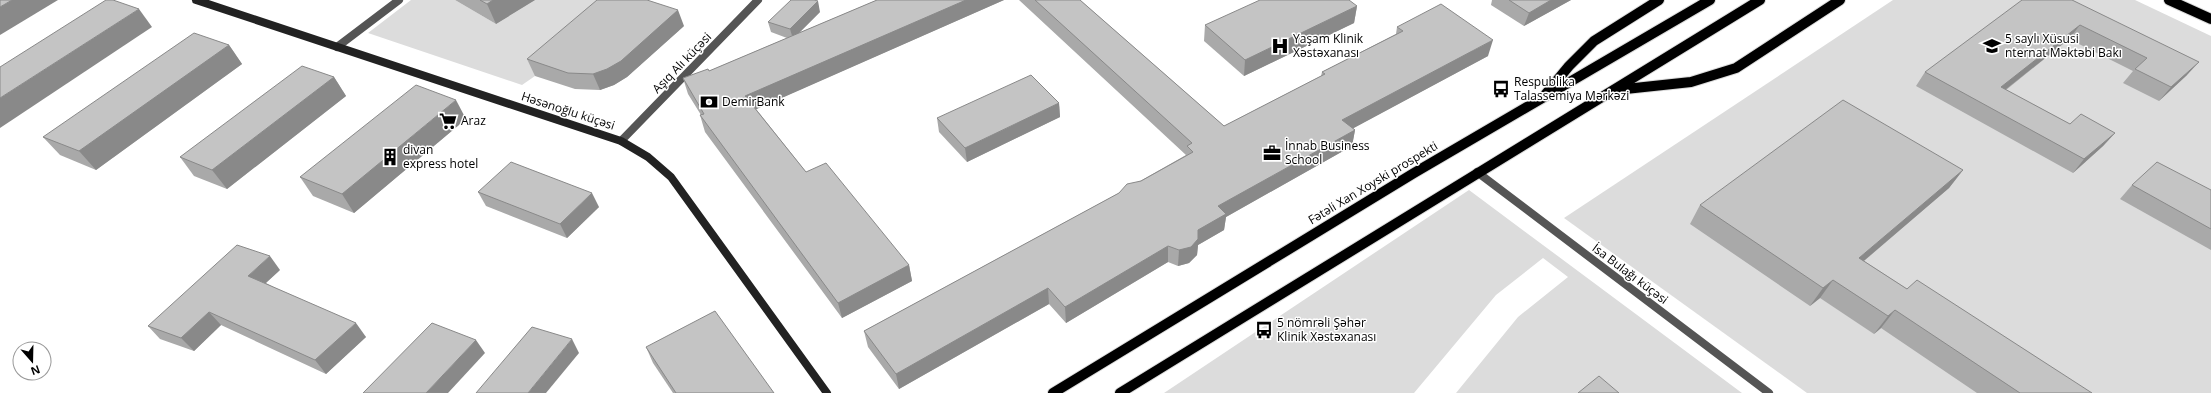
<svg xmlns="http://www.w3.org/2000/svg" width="2211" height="393" font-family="'Open Sans',sans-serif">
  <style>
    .green { fill: #dcdcdc }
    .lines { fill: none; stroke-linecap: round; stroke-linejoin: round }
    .primary-casing { stroke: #dbdbdb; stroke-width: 12 }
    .street { stroke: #555; stroke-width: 8 }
    .secondary { stroke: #222; stroke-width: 8 }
    .primary { stroke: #000; stroke-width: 10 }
    .wall { fill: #a9a9a9 }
    .shaded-wall { fill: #898989 }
    .building { fill: #c4c4c4; stroke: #898989 }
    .labels { text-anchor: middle; stroke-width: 3; stroke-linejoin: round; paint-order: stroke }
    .poi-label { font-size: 12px; fill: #000; stroke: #fff; text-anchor: start }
    .street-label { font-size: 12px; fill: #000; stroke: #fff }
  </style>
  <rect width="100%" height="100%" fill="#fff"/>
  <g class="green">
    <path d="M411 0H455L496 24 535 0H600L535 76 522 85 368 33Z"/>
    <path d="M1893 0H2135L2211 36V393H1807L1564 218Z"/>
    <path d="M1469 190 1742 393H1456L1518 317 1568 277 1543 258 1496 295 1414 393H1164Z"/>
  </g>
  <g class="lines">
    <g class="primary-casing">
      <g id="primary">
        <path d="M2169 0 2211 19"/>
        <path d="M1616 90 1691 82 1736 68 1840 0"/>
        <path d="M1545 95 1569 66 1594 41 1659 0"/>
        <path d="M1053 393 1414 173 1710 0"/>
        <path d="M1120 393 1760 0"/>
      </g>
    </g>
    <g class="street">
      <path d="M337 47 399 0"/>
      <path d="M621 141 758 0"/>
      <path d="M1477 172 1769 393"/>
    </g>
    <path class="secondary" d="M196 0 621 141 648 157 671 177 827 393"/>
    <use href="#primary" class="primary"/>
  </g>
  <g class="wall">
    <path d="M455 0H535L496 24Z"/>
    <path d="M877 0H1004L756 109 806 172 909 265 912 281 842 318 705 132 700 115H701L688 94 683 78 709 71 787 38 771 32 768 22 820 12 799 33Z"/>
    <path d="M1019 0H1080L1224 126 1321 76 1322 72 1396 34 1397 27 1488 56 1353 128 1355 130 1352 146 1226 217 1224 230 1198 245 1197 255 1189 263 1178 266 1168 262 1066 323 1049 304 899 389 868 347 864 331 1119 193 1186 155Z"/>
    <path d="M1492 0H1571L1524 26 1491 5Z"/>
    <path d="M2072 0 2187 75 2159 101 2123 83 2133 71 2069 39 2006 90 2070 124 2115 133 2103 146 2073 173 1916 86 1925 72Z"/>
    <path d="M1357 6 1354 23 1244 76 1204 41 1205 25Z"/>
    <path d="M684 26 627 77 614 85 600 90 575 89 535 76 527 59Z"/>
    <path d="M229 45 242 64 96 170 60 155 43 137Z"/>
    <path d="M334 77 346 96 227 189 194 176 180 157Z"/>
    <path d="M1059 103 1060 117 967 162 939 132 937 118Z"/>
    <path d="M466 119 354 213 313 196 300 177Z"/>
    <path d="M1963 170 1949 188 1864 261 1907 289 2092 393H1977L1881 328 1874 334 1820 298 1810 306 1690 224 1700 205Z"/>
    <path d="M2132 185 2211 190V250L2120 199Z"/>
    <path d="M478 192 599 207 567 238 486 206Z"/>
    <path d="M280 270 266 283 366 337 326 374 221 325 194 351 160 339 148 326Z"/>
    <path d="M646 347 774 393H673L653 363Z"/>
  </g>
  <g class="shaded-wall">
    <path d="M12 0H58L0 35V7Z"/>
    <path d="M493 0H535L496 24 487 4Z"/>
    <path d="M966 0H1004L750 112 745 96Z"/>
    <path d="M1551 0H1571L1524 26 1529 13Z"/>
    <path d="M818 1 820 12 793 39 790 29Z"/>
    <path d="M1357 6 1354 23 1244 76 1245 60Z"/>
    <path d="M139 9 152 27 0 128V98Z"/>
    <path d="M678 10 684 26 627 77 614 85 600 90 593 74Z"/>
    <path d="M2080 25 2069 39 1991 101 2001 87Z"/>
    <path d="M1493 40 1488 56 1339 136 1342 120Z"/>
    <path d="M229 45 242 64 96 170 79 151Z"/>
    <path d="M2199 62 2187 75 2159 101 2171 87Z"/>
    <path d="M334 77 346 96 227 189 212 170Z"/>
    <path d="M456 100 466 119 354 213 342 194Z"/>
    <path d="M1059 103 1060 117 967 162 965 148Z"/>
    <path d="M1355 130 1352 146 1226 217 1224 230 1198 245 1197 255 1189 263 1178 266 1179 250 1218 206Z"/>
    <path d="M2115 133 2103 146 2073 173 2084 159Z"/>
    <path d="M1963 170 1949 188 1846 276 1859 258Z"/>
    <path d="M592 193 599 207 567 238 560 224Z"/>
    <path d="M1168 246V262L1066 323 1065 307Z"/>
    <path d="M270 256 280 270 259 289 248 276Z"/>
    <path d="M909 265 912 281 842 318 838 303Z"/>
    <path d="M1833 280 1820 298 1810 306 1823 288Z"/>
    <path d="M1048 288 1049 304 899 389 896 374Z"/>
    <path d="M1895 310 1881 328 1874 334 1888 316Z"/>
    <path d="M209 312 221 325 194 351 181 338Z"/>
    <path d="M356 323 366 337 326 374 315 360Z"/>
    <path d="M572 339 579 353 546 393H528Z"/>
    <path d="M476 340 485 353 448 393H426Z"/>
  </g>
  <g class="building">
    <path d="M0 0H12L0 7Z"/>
    <path d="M106 0H113L139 9 0 98V67Z"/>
    <path d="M480 0H493L487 4Z"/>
    <path d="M597 0H647L678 10 621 61 607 69 593 74 568 73 527 59Z"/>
    <path d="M791 0H814L818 1 790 29 768 22Z"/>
    <path d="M877 0H966L745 96 806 172 826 163 909 265 838 303 700 115 704 114 683 78 708 69 709 71Z"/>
    <path d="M1035 0H1080L1224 126 1325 74 1322 72 1403 31 1397 27 1441 4 1493 40 1342 120 1355 130 1218 206 1226 214 1198 230V239L1191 247 1179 250 1168 246 1065 307 1048 288 896 374 864 331 1119 193 1127 184 1141 181 1193 152 1187 146 1192 143Z"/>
    <path d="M1260 0H1349L1357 6 1245 60 1205 25Z"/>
    <path d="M1509 0H1551L1529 13Z"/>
    <path d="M2022 0H2072L2199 62 2171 87 2135 69 2147 58 2080 25 2001 87 2070 124 2081 114 2115 133 2084 159 1925 72Z"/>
    <path d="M194 33 229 45 79 151 43 137Z"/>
    <path d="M302 66 334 77 212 170 180 157Z"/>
    <path d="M1031 75 1059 103 965 148 937 118Z"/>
    <path d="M416 85 456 100 342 194 300 177Z"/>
    <path d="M1843 100 1963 170 1859 258 1907 289 1917 280 2092 393H2020L1895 310 1888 316 1833 280 1823 288 1700 205Z"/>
    <path d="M511 162 592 193 560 224 478 192Z"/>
    <path d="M2157 162 2211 190V229L2132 185Z"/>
    <path d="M237 245 270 256 248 276 356 323 315 360 209 312 181 338 148 326Z"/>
    <path d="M715 311 774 393H676L646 347Z"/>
    <path d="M432 323 476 340 426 393H363Z"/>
    <path d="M532 327 572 339 528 393H476Z"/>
    <path d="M1599 376 1619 393H1578Z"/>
  </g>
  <defs>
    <g id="hospital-bare" transform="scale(1.38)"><path d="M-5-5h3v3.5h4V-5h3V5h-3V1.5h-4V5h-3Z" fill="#000" stroke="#fff" stroke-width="2.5" paint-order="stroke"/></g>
    <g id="school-bare" transform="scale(1.38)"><path d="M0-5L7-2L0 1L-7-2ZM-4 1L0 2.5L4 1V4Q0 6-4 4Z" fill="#000" stroke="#fff" stroke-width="2.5" paint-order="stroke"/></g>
    <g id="bus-bare" transform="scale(1.38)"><path d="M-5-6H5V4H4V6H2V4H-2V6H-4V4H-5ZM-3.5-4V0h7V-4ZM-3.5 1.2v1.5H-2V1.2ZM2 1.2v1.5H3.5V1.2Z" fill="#000" stroke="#fff" stroke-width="2.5" paint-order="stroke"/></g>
    <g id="bank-bare" transform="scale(1.38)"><path d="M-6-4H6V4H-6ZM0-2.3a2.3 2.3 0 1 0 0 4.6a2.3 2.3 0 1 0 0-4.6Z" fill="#000" stroke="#fff" stroke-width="2.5" paint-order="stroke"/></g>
    <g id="supermarket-bare" transform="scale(1.38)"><path d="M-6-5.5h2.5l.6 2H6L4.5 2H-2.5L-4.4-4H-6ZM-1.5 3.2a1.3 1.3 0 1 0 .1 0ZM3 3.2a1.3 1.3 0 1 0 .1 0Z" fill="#000" stroke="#fff" stroke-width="2.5" paint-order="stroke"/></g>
    <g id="office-bare" transform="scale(1.38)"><path d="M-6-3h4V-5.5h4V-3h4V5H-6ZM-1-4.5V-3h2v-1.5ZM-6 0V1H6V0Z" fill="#000" stroke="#fff" stroke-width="2.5" paint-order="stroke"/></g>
    <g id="building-bare" transform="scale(1.38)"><path d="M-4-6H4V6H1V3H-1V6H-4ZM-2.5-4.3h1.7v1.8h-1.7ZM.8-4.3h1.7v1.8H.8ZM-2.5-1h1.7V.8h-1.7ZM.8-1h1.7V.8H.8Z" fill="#000" stroke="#fff" stroke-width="2.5" paint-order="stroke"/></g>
  </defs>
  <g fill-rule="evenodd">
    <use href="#hospital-bare" x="1280" y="46"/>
    <use href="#school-bare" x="1992" y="46"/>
    <use href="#bus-bare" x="1501" y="89"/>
    <use href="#bank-bare" x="709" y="102"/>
    <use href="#supermarket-bare" x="448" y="121"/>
    <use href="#office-bare" x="1272" y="153"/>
    <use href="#building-bare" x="390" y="157"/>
    <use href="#bus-bare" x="1264" y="330"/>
  </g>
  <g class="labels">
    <g class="poi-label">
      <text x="1293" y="43">Yaşam Klinik<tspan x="1293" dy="14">Xəstəxanası</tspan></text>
      <text x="2005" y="43">5 saylı Xüsusi<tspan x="2005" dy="14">nternat Məktəbi Bakı</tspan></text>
      <text x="1514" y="86">Respublika<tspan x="1514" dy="14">Talassemiya Mərkəzi</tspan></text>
      <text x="722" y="106">DemirBank</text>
      <text x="461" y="125">Araz</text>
      <text x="1285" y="150">İnnab Business<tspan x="1285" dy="14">School</tspan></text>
      <text x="403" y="154">divan<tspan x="403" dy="14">express hotel</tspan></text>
      <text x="1277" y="327">5 nömrəli Şəhər<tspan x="1277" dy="14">Klinik Xəstəxanası</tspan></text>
    </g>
    <g class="street-label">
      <text transform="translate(682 63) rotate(-46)" y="4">Aşıq Alı küçəsi</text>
      <text transform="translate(568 111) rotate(18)" y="4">Həsənoğlu küçəsi</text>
      <text transform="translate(1373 183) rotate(-31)" y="4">Fətəli Xan Xoyski prospekti</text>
      <text transform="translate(1630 274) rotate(37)" y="4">İsa Bulağı küçəsi</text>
    </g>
  </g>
  <g transform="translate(32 361) rotate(160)"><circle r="19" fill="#ffffff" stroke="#999999"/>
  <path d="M0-3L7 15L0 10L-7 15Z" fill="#000000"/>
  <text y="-6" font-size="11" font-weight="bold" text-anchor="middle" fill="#000000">N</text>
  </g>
</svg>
